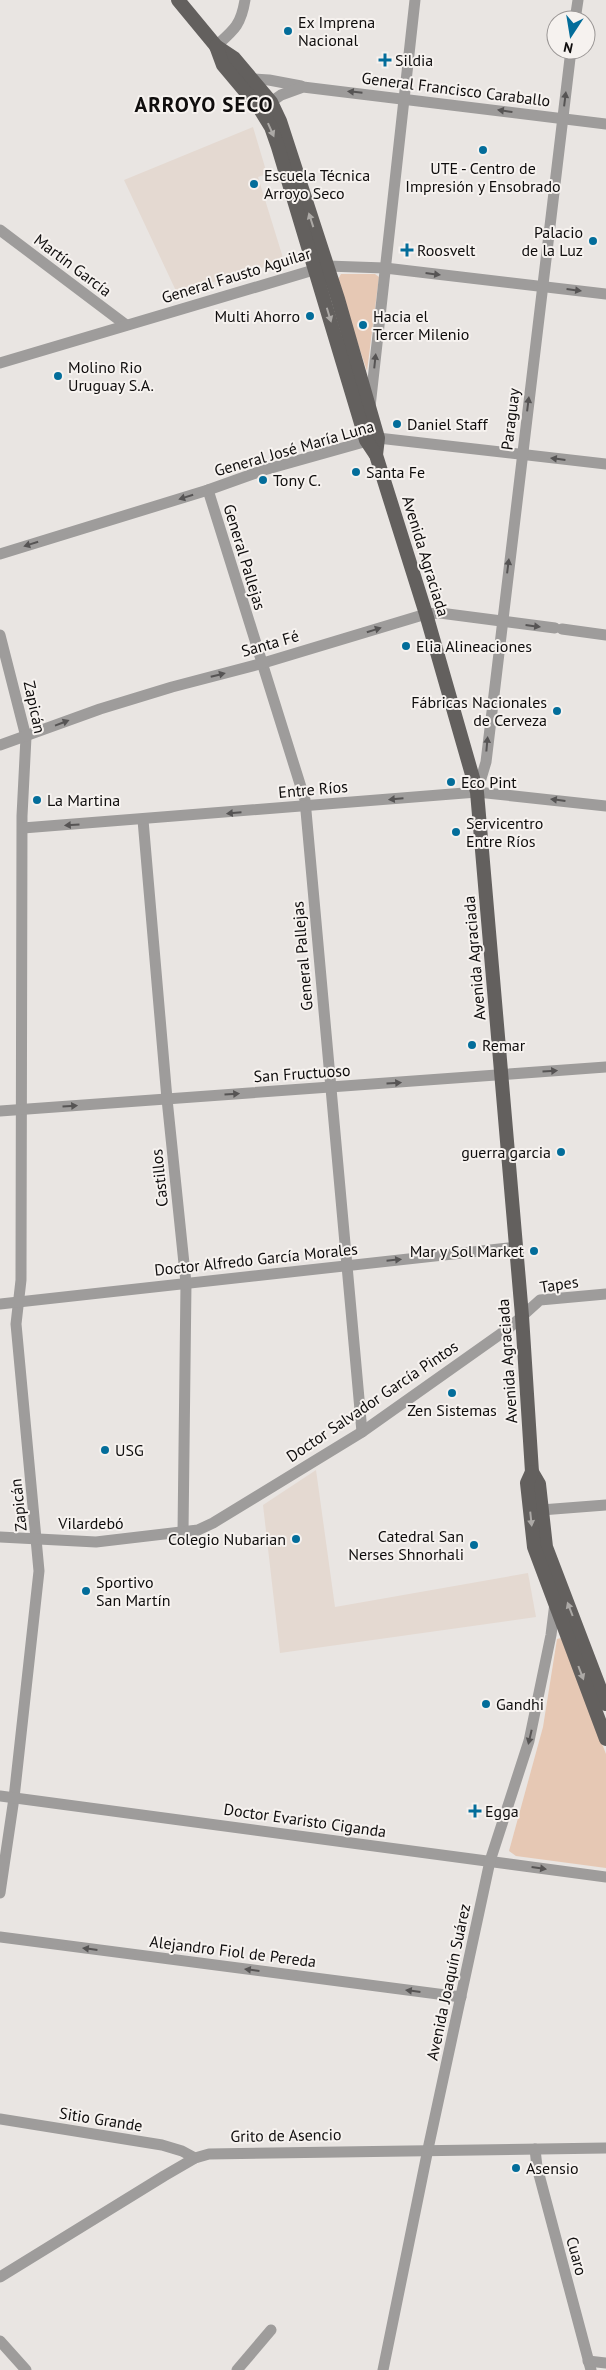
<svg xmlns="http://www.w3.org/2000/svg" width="606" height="2370" font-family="'PT Sans',sans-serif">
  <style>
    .built { fill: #e4d9d1 }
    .green { fill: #e6c8b4 }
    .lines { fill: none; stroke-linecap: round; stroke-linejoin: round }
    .minor { stroke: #9e9c9b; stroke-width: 11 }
    .major { stroke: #63605e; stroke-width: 14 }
    .oneway { fill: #565454 }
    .oneway2 { fill: #aca9a6 }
    .poi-dot { fill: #036d9a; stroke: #f6f2ef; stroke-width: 2 }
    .labels { text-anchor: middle; stroke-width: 4; stroke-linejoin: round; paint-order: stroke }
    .poi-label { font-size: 16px; fill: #0f0d0d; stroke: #f6f2ef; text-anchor: start }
    .street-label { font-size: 16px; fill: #0f0d0d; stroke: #f6f2ef }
    .district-label { font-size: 21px; font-weight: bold; letter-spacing: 1px; fill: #0f0d0d; stroke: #f6f2ef }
  </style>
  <rect width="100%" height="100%" fill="#e9e5e2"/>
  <g class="built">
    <path d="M253 127 267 174 258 177 284 261 177 293 124 180Z"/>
    <path d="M316 1470 335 1607 528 1573 536 1617 280 1653 263 1505Z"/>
  </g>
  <g class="green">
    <path d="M341 274H375L379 277 367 371 337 281Z"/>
    <path d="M561 1638 606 1754V1868L516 1856 509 1851 543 1727 557 1639Z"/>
  </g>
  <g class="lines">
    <g class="minor">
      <path d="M575 20 578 0"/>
      <path d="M216 46C234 30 241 25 245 0"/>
      <path d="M252 79 269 80 301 86"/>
      <path d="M264 107 281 95 303 87 606 124"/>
      <path d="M0 230 126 325"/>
      <path d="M0 363 327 266 385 268 606 294"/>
      <path d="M370 407 415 0"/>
      <path d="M208 490 305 800 362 1432"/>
      <path d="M0 554 208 490 264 470 378 438 606 464"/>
      <path d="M562 629 606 635"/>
      <path d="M0 635 26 737 22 816 21 1280 16 1324 39 1571 14 1798 0 1893"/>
      <path d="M0 745 100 709 172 687 260 664 426 614 440 613 555 628"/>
      <path d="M477 792 486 762 571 50"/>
      <path d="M143 820 167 1099 186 1283 183 1533"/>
      <path d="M23 828 477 792 606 806"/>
      <path d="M0 1111 606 1067"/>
      <path d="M0 1304 516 1247"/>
      <path d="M541 1510 606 1505"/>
      <path d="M0 1537 96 1542 198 1530 213 1523 362 1432 509 1328 540 1300 606 1294"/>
      <path d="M0 1796 606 1877"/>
      <path d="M0 1937 461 1997"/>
      <path d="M0 2119 162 2145 182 2151 195 2158"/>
      <path d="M535 2149 537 2167 591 2370"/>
      <path d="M0 2277 164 2176 195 2158 209 2154 606 2148"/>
      <path d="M0 2341 26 2370"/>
      <path d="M588 2361 606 2363"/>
      <path d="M237 2370 271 2330"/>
      <path d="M383 2370 428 2149 490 1861 529 1741 551 1635 555 1603"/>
    </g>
    <g class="major">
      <path d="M178 0 216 46 234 58 271 102 280 121 338 299 378 438 376 455"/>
      <path d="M216 46 223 65 260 109 271 127 278 147 366 440 376 455 426 614 477 792 522 1316 532 1472 539 1484 546 1547 606 1704"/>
      <path d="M532 1472 527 1483 534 1547 606 1739"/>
    </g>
  </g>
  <defs><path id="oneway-solid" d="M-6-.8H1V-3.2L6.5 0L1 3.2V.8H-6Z" transform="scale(1.25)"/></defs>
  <g class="oneway">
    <use href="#oneway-solid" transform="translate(355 92) rotate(-174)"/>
    <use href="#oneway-solid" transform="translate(565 99) rotate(-83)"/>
    <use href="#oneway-solid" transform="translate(505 111) rotate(-172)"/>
    <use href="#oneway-solid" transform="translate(433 274) rotate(7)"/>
    <use href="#oneway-solid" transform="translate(574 290) rotate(7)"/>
    <use href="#oneway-solid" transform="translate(375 361) rotate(-84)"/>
    <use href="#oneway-solid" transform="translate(528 404) rotate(-83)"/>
    <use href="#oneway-solid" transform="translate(558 459) rotate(-173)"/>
    <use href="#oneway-solid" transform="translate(186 497) rotate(163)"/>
    <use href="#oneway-solid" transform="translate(31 544) rotate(163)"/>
    <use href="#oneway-solid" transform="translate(508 566) rotate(-83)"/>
    <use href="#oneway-solid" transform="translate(533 626) rotate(7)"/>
    <use href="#oneway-solid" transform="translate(374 630) rotate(-17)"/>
    <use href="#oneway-solid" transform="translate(218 675) rotate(-14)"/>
    <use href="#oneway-solid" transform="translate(62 723) rotate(-21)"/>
    <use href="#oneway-solid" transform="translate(487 744) rotate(-85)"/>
    <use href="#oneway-solid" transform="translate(396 799) rotate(175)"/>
    <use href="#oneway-solid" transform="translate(558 800) rotate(-173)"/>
    <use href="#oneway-solid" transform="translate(234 813) rotate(175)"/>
    <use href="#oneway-solid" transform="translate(72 825) rotate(176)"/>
    <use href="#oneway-solid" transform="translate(550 1071) rotate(-4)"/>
    <use href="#oneway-solid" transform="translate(394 1083) rotate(-4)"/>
    <use href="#oneway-solid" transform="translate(232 1094) rotate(-4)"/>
    <use href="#oneway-solid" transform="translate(70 1106) rotate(-4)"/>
    <use href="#oneway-solid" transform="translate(394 1260) rotate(-6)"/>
    <use href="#oneway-solid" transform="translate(530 1737) rotate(103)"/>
    <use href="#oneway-solid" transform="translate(539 1868) rotate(8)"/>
    <use href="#oneway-solid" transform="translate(90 1949) rotate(-173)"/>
    <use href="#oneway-solid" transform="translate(252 1970) rotate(-173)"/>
    <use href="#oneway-solid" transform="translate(413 1991) rotate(-173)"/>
  </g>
  <g class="oneway2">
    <use href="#oneway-solid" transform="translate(271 130) rotate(66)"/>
    <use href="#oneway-solid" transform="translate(311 220) rotate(-108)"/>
    <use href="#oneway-solid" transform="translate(329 315) rotate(73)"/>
    <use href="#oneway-solid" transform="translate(531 1519) rotate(84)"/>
    <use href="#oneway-solid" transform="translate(570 1609) rotate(-111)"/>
    <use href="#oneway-solid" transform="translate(581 1673) rotate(69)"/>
  </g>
  <g class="poi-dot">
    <circle cx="288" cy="31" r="5"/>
    <path d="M382.5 52.5h5v5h5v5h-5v5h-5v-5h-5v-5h5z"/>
    <circle cx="483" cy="150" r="5"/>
    <circle cx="254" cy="184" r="5"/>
    <circle cx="593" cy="241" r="5"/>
    <path d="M404.5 242.5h5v5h5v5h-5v5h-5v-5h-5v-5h5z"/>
    <circle cx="310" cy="316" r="5"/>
    <circle cx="363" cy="325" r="5"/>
    <circle cx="58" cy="376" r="5"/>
    <circle cx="397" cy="424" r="5"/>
    <circle cx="356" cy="472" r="5"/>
    <circle cx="263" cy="480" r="5"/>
    <circle cx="406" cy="646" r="5"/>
    <circle cx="557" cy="711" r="5"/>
    <circle cx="451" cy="782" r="5"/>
    <circle cx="37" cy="800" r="5"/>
    <circle cx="456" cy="832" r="5"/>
    <circle cx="472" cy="1045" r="5"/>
    <circle cx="561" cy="1152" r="5"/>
    <circle cx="534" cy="1251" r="5"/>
    <circle cx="452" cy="1393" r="5"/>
    <circle cx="105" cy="1450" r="5"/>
    <circle cx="296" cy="1539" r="5"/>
    <circle cx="474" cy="1545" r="5"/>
    <circle cx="86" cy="1591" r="5"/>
    <circle cx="486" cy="1704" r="5"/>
    <path d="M472.5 1803.5h5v5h5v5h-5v5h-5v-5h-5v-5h5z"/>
    <circle cx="516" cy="2168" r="5"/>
  </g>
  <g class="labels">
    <g class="poi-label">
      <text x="298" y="28">Ex Imprena<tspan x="298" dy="18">Nacional</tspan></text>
      <text x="395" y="66">Sildia</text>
      <text x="483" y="174" text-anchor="middle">UTE - Centro de<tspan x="483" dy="18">Impresión y Ensobrado</tspan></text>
      <text x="264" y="181">Escuela Técnica<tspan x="264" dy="18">Arroyo Seco</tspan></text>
      <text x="583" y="238" text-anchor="end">Palacio<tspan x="583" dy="18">de la Luz</tspan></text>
      <text x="417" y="256">Roosvelt</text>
      <text x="300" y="322" text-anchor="end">Multi Ahorro</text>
      <text x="373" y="322">Hacia el<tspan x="373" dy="18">Tercer Milenio</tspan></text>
      <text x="68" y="373">Molino Rio<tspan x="68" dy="18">Uruguay S.A.</tspan></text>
      <text x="407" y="430">Daniel Staff</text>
      <text x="366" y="478">Santa Fe</text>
      <text x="273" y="486">Tony C.</text>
      <text x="416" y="652">Elia Alineaciones</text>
      <text x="547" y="708" text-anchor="end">Fábricas Nacionales<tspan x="547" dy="18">de Cerveza</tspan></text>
      <text x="461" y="788">Eco Pint</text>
      <text x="47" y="806">La Martina</text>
      <text x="466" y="829">Servicentro<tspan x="466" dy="18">Entre Ríos</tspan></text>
      <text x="482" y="1051">Remar</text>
      <text x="551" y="1158" text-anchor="end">guerra garcia</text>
      <text x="524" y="1257" text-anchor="end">Mar y Sol Market</text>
      <text x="452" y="1416" text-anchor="middle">Zen Sistemas</text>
      <text x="115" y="1456">USG</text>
      <text x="464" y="1542" text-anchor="end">Catedral San<tspan x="464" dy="18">Nerses Shnorhali</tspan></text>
      <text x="286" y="1545" text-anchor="end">Colegio Nubarian</text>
      <text x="96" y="1588">Sportivo<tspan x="96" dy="18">San Martín</tspan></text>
      <text x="496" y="1710">Gandhi</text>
      <text x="485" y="1817">Egga</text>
      <text x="526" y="2174">Asensio</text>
    </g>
    <g class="street-label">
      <text transform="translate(456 89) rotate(7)" y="6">General Francisco Caraballo</text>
      <text transform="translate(73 265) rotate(37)" y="6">Martín García</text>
      <text transform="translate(236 275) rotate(-17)" y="6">General Fausto Aguilar</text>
      <text transform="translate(510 419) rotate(-83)" y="6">Paraguay</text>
      <text transform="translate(294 448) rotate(-16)" y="6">General José María Luna</text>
      <text transform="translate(426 556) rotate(73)" y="6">Avenida Agraciada</text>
      <text transform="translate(245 557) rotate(73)" y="6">General Pallejas</text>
      <text transform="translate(270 643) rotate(-16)" y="6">Santa Fé</text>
      <text transform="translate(35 707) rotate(78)" y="6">Zapicán</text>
      <text transform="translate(313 789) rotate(-5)" y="6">Entre Ríos</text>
      <text transform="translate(302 956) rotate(-95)" y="6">General Pallejas</text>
      <text transform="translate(474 958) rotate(-95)" y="6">Avenida Agraciada</text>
      <text transform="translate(302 1073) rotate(-4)" y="6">San Fructuoso</text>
      <text transform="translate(159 1178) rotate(-96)" y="6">Castillos</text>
      <text transform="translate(256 1259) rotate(-6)" y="6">Doctor Alfredo García Morales</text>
      <text transform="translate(559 1284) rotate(-9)" y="6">Tapes</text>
      <text transform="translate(507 1361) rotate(-94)" y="6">Avenida Agraciada</text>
      <text transform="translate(372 1401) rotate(-34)" y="6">Doctor Salvador García Pintos</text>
      <text transform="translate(18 1505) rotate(-96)" y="6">Zapicán</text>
      <text x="91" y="1529">Vilardebó</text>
      <text transform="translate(305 1820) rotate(8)" y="6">Doctor Evaristo Ciganda</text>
      <text transform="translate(233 1951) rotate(7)" y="6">Alejandro Fiol de Pereda</text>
      <text transform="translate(448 1982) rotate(-78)" y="6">Avenida Joaquín Suárez</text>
      <text transform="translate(101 2119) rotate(9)" y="6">Sitio Grande</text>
      <text transform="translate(286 2135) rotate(-1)" y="6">Grito de Asencio</text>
      <text transform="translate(577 2256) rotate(75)" y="6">Cuaro</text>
    </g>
    <g class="district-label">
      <text x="204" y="112">ARROYO SECO</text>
    </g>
  </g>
  <g transform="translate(571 35) rotate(192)"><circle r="24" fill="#f6f2ef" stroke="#9a9695"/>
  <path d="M0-4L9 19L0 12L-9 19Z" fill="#036d9a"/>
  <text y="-8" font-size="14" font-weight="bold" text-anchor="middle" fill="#0f0d0d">N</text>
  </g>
</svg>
